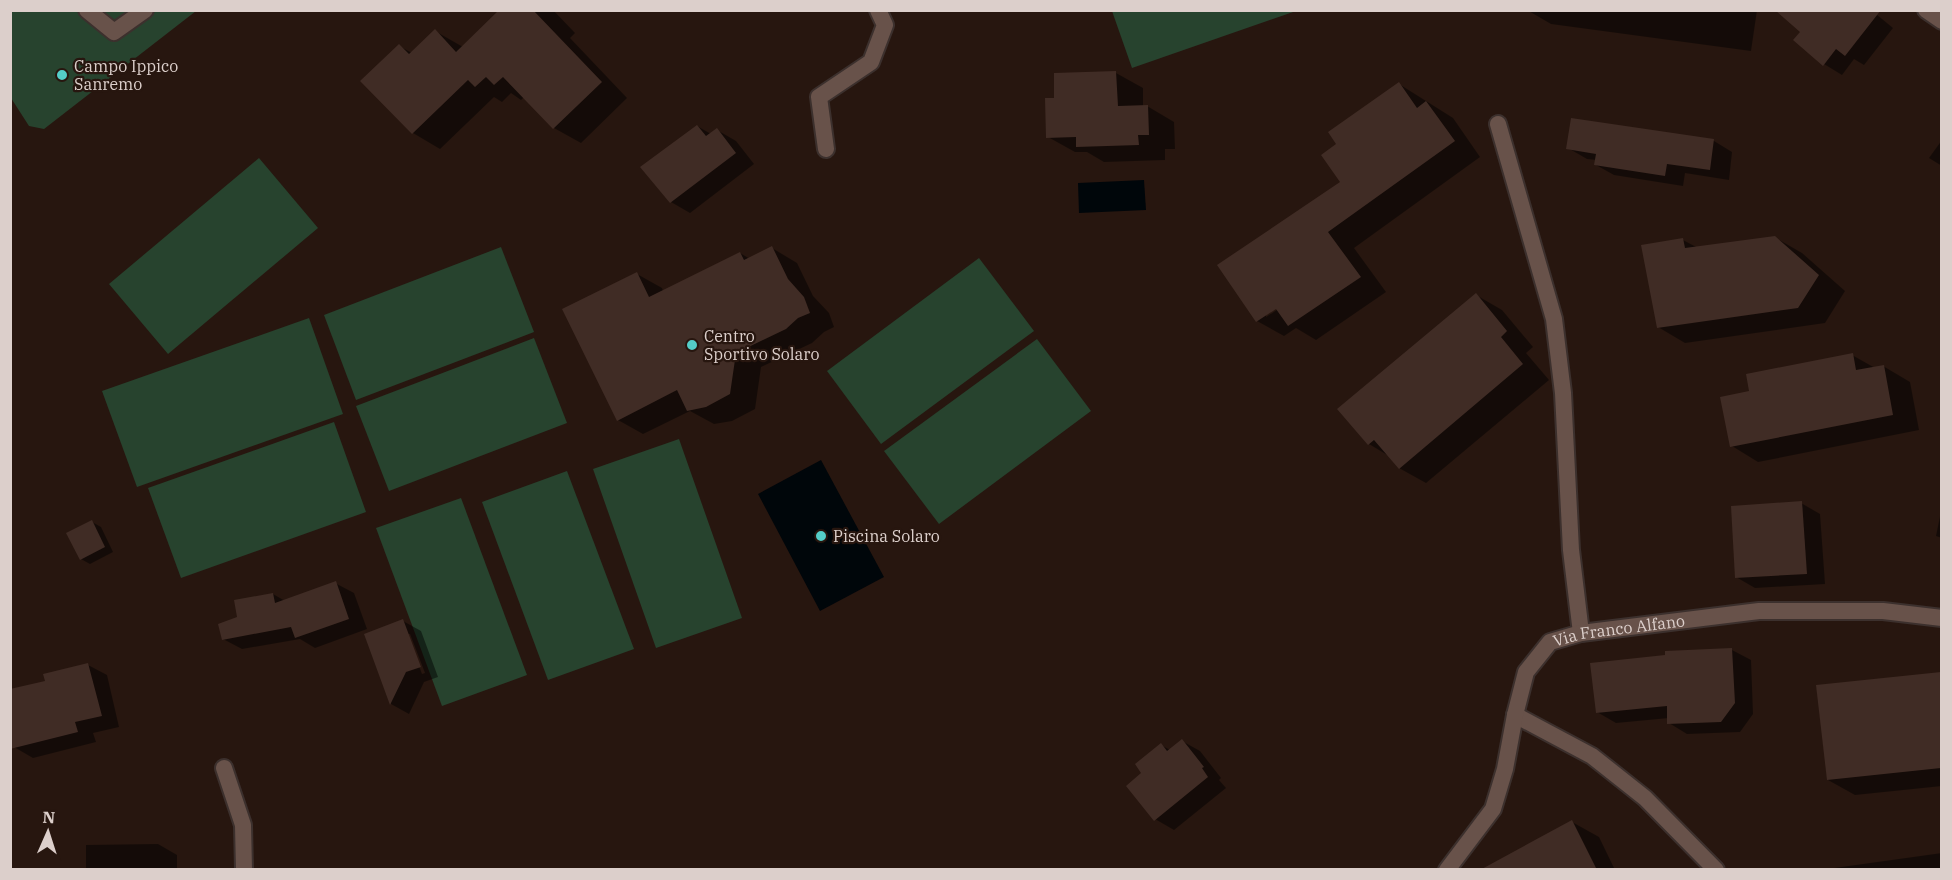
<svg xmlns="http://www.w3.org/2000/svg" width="1952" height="880" font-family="'IBM Plex Serif',serif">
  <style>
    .green { fill: #27432e }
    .water { fill: #00060a }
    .shadow { fill: #0007; fill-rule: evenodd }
    .building { fill: #402c25 }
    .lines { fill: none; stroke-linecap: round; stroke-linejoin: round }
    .service-casing { stroke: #3c302d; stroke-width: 20 }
    .minor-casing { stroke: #3c302d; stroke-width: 20 }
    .service { stroke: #68524a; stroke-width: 16 }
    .minor { stroke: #68524a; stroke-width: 16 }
    .poi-dot { fill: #54cdc8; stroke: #27160f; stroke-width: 2 }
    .labels { text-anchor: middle; stroke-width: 4.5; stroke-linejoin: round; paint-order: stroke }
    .poi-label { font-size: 16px; fill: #dccfcb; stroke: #27160f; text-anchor: start }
    .street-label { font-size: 16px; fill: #dccfcb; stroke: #27160f }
  </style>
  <rect width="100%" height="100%" fill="#27160f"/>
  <g class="green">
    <path d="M10 11H196L44 129 29 126 11 98Z"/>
    <path d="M1112 11V10L1296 11 1132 68Z"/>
    <path d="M259 158 318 228 168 354 109 284Z"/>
    <path d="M501 247 534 332 356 400 324 315Z"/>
    <path d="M979 258 1034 331 881 444 827 371Z"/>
    <path d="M309 318 343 414 137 487 102 391Z"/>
    <path d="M534 338 567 423 389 491 356 406Z"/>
    <path d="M1037 339 1091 411 939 524 884 451Z"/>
    <path d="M334 422 366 512 181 578 148 488Z"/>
    <path d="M679 439 742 618 656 648 593 469Z"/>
    <path d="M567 471 634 649 548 680 482 502Z"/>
    <path d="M461 498 527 675 442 706 376 528Z"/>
  </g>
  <g class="water">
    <path d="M1144 180 1146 210 1079 213 1078 183Z"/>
    <path d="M821 460 884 577 820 611 758 494Z"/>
  </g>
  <g class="shadow">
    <path d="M501 10H553L575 33 570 38 627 98 581 143 554 128 524 97 521 100 511 93 502 102 494 97 440 149 413 133 363 81 399 46 412 53 435 31 463 47Z"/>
    <path d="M1527 10H1757L1751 51 1551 24Z"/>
    <path d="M1871 10 1893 28 1864 65 1854 59 1842 75 1824 64 1802 32Z"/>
    <path d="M1116 73 1143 88V106H1147L1174 122 1175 149H1165V160L1104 162 1087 152H1075L1048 137 1056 99Z"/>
    <path d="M1399 84 1453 118 1480 157 1354 248 1386 292 1316 340 1296 328 1284 336 1257 321 1342 182 1339 144ZM1282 303 1283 306 1266 317V313Z"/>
    <path d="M697 126 711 134 717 130 736 141 754 164 690 213 671 202 643 168Z"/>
    <path d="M1942 140V166L1929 158Z"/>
    <path d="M1714 141 1732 152 1729 180 1685 173 1683 186 1614 175 1596 165 1597 160 1587 159 1568 148Z"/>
    <path d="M1774 237 1802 253 1845 291 1825 323 1685 343 1658 327 1683 240 1698 248Z"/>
    <path d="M772 248 797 263 813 296 829 313 834 327 824 332 812 343 761 367 755 409 732 421 714 424 690 411 643 434 618 420 637 274 662 288 663 291 740 253 750 259Z"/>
    <path d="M1476 295 1502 310 1533 347 1526 353 1549 380 1426 483 1399 468 1389 456 1369 444Z"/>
    <path d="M1852 355 1875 368 1883 366 1910 382 1919 430 1758 462 1732 446 1751 392Z"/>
    <path d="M1801 503 1820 514 1825 584 1755 588 1736 577Z"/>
    <path d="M1942 507V538L1936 536Z"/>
    <path d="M92 522 101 527 113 552 90 564 81 559Z"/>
    <path d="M335 583 354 593 367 629 315 648 300 639 242 649 223 639 273 594 285 601Z"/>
    <path d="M403 621 421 631 438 677 424 682 409 714 391 704 366 635ZM407 634H410L425 673 422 674Z"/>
    <path d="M1732 650 1751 660 1753 714 1740 732 1687 734 1669 723V718L1616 723 1597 712 1666 656V652Z"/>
    <path d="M88 665 107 675 119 727 93 733 96 742 33 758 14 747 46 682Z"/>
    <path d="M1942 673V786L1855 795 1828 780 1818 687Z"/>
    <path d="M1182 741 1200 751 1221 778 1219 780 1226 788 1174 830 1155 819 1143 773 1161 745 1170 750Z"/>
    <path d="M1572 822 1599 837 1615 870H1483Z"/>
    <path d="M158 844 177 855V870H86V845Z"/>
    <path d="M1942 853V870H1820Z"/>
  </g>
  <g class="building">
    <path d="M499 10H533L602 82 553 129 503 77 494 85 486 77 475 87 468 80 412 134 360 81 399 44 409 54 435 29 456 52Z"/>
    <path d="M1775 10H1881L1845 56 1836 49 1823 66 1793 40 1800 32Z"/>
    <path d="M1116 71 1118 106 1148 105 1149 135H1138L1139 145 1076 147V137L1046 138 1045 98H1054V73Z"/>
    <path d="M1399 82 1417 108 1426 101 1455 141 1328 232 1361 277 1288 326 1276 309 1256 322 1217 265 1340 182 1321 155 1336 144 1328 132Z"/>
    <path d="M1571 118 1714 139 1710 170 1667 164 1665 176 1594 165 1596 154 1566 149Z"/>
    <path d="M697 125 706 136 717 128 736 153 670 203 640 167Z"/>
    <path d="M1775 236 1819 275 1798 308 1657 328 1641 245 1683 238 1685 248Z"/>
    <path d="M772 246 788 279 804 297 810 313 798 318 786 329 736 353 730 394 706 407 687 411 677 390 617 421 562 309 637 272 649 297 740 252 744 260Z"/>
    <path d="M1476 293 1507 331 1501 337 1523 364 1399 469 1374 440 1368 445 1337 409Z"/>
    <path d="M1853 353 1856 370 1884 365 1893 415 1730 447 1720 397 1749 391 1746 374Z"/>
    <path d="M1802 501 1807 574 1735 578 1731 506Z"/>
    <path d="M92 520 105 547 80 560 66 533Z"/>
    <path d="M336 581 349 619 295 638 291 627 222 640 218 624 237 617 234 600 273 593 275 603Z"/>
    <path d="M403 619 421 667 406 672 390 705 364 634Z"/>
    <path d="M1732 648 1735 703 1721 722 1667 724V706L1596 713 1590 663 1665 655V651Z"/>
    <path d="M88 663 102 716 75 722 78 732 10 749V689L45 681 43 674Z"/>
    <path d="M1941 672V768L1827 780 1816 685Z"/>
    <path d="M1182 739 1204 767 1202 768 1208 777 1154 821 1126 786 1141 773 1135 764 1161 743 1167 751Z"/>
    <path d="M1572 820 1597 870H1480L1535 840Z"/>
  </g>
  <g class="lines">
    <g class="service-casing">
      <g id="service">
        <path d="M87 10 114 32 145 10"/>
        <path d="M826 149 819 97 871 62 885 25 878 10"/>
        <path d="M1515 715 1592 756 1645 798 1716 870"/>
      </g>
    </g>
    <g class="minor-casing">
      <g id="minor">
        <path d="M1926 10 1942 21"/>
        <path d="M1498 124 1554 319 1563 393 1571 550 1581 633"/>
        <path d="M224 768 243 825 244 870"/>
        <path id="s1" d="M1447 870 1493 809 1505 769 1515 715 1526 672 1550 642 1581 633 1759 611H1883L1942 618"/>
      </g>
    </g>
    <use href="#service" class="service"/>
    <use href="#minor" class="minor"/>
  </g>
  <g class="poi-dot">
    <circle cx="62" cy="75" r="6"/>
    <circle cx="692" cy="345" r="6"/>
    <circle cx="821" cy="536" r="6"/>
  </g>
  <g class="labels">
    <g class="poi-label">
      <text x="74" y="72">Campo Ippico<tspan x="74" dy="18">Sanremo</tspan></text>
      <text x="704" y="342">Centro<tspan x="704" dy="18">Sportivo Solaro</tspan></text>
      <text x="833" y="542">Piscina Solaro</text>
    </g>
    <g class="street-label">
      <text dy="6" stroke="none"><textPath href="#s1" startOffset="326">Via Franco Alfano</textPath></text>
    </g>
  </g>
  <rect width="1952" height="880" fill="none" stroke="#dccfcb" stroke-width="24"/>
  <g transform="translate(48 832) rotate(3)" stroke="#27160f" stroke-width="4.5" paint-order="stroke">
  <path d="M0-4.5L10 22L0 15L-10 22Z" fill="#dccfcb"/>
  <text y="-9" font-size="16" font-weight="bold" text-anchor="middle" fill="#dccfcb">N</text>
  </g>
</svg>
